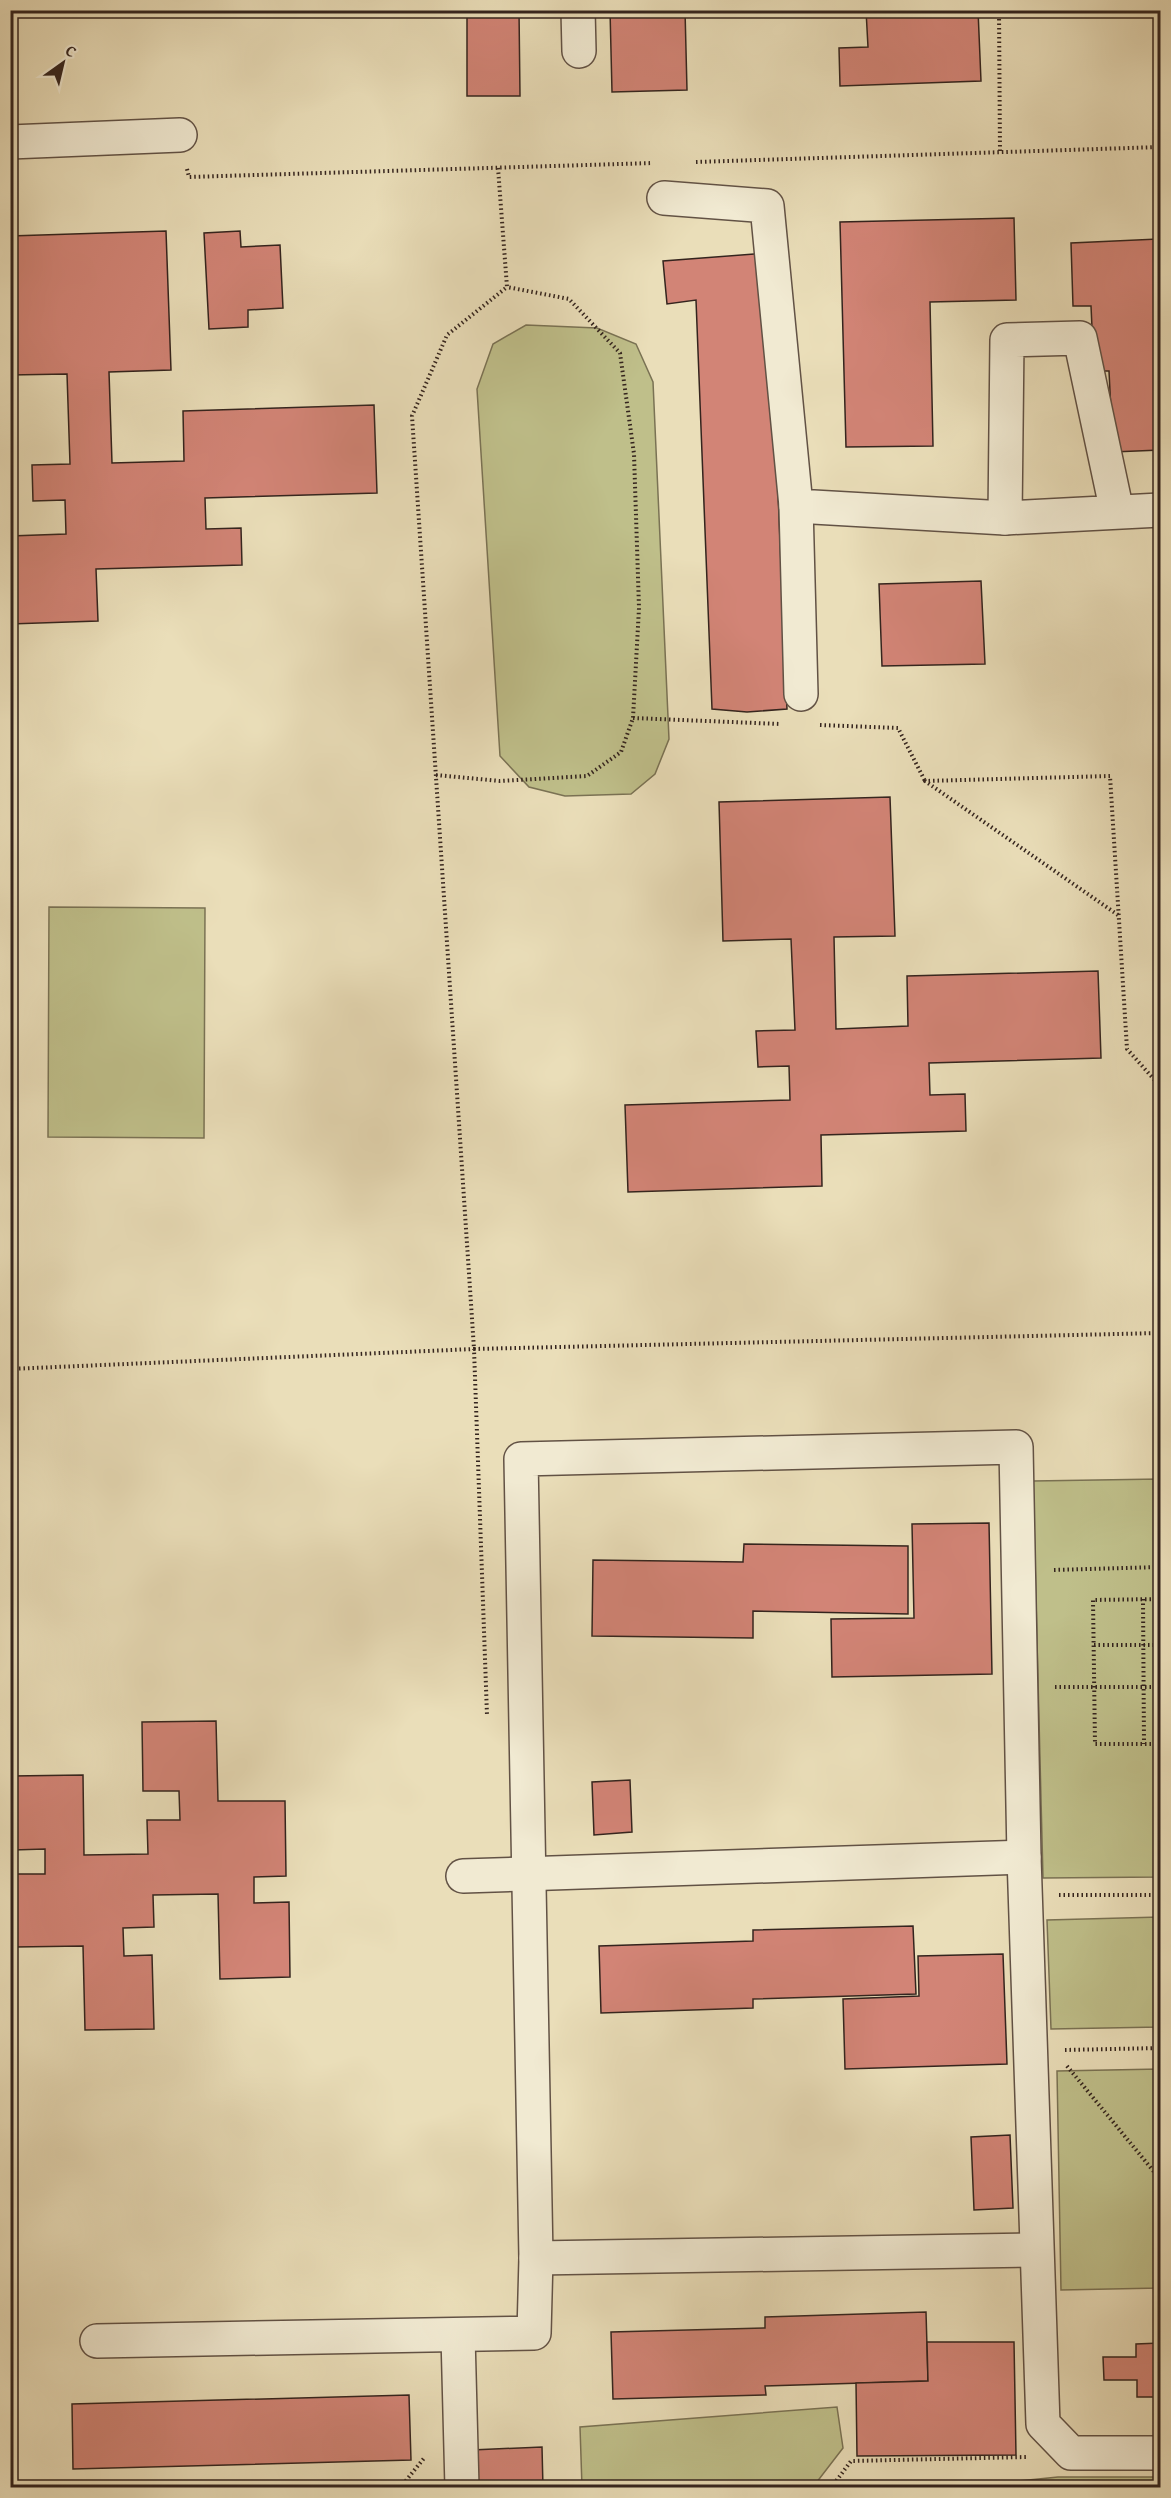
<svg xmlns="http://www.w3.org/2000/svg" width="1171" height="2498" font-family="'Gentium Book Plus',serif">
  <style>
    .green { fill: #bfbf8a; stroke: #7a7254; stroke-width: 1.5 }
    .building { fill: #d28476; stroke: #34241e; stroke-width: 1.5 }
    .lines { fill: none; stroke-linecap: round; stroke-linejoin: round }
    .minor-casing { stroke: #625245; stroke-width: 36 }
    .path { stroke: #34241e; stroke-width: 4; stroke-dasharray: 1.5 3; stroke-linecap: butt }
    .minor { stroke: #f1ead2; stroke-width: 33 }
  </style>
  <rect width="100%" height="100%" fill="#eadeb9"/>
  <filter id="stains"><feTurbulence type="fractalNoise" baseFrequency=".00333" numOctaves="4"/><feColorMatrix values="0 0 0 0 .2 0 0 0 0 .09 0 0 0 0 .02 0 0 0 .5 -.17"/></filter>
  <radialGradient id="worn" r=".72"><stop offset=".6" stop-color="#630" stop-opacity="0"/><stop offset="1" stop-color="#630" stop-opacity=".3"/></radialGradient>
  <g class="green">
    <path d="M526 325 597 328 636 344 653 382 669 739 655 774 631 794 565 796 529 787 500 756 477 389 493 344Z"/>
    <path d="M49 907 205 908 204 1138 48 1137Z"/>
    <path d="M1160 1479V1877L1043 1878 1033 1481Z"/>
    <path d="M1160 1917V2027L1051 2029 1047 1920Z"/>
    <path d="M1160 2069V2288L1061 2290 1057 2071Z"/>
    <path d="M837 2407 843 2448 813 2487H582L580 2427Z"/>
    <path d="M1058 2477H1160V2487H962Z"/>
  </g>
  <g class="building">
    <path d="M467 10H519L520 96H467Z"/>
    <path d="M610 10H685L687 90 612 92Z"/>
    <path d="M866 10H978L981 81 840 86 839 48 868 47Z"/>
    <path d="M1014 218 1016 300 930 302 933 446 846 447 840 222Z"/>
    <path d="M166 231 171 370 109 372 112 463 184 461 183 411 374 405 377 493 205 498 206 529 241 528 242 565 96 569 98 621 10 624V536L66 534 65 500 33 501 32 465 70 464 67 374 10 375V236Z"/>
    <path d="M240 231 241 247 280 245 283 308 248 310V327L209 329 204 233Z"/>
    <path d="M1158 239 1160 450 1113 452 1109 371H1094L1091 306H1073L1071 243Z"/>
    <path d="M768 253 787 709 747 712 712 709 696 300 667 304 663 261Z"/>
    <path d="M981 581 985 664 882 666 879 584Z"/>
    <path d="M890 797 895 936 834 937 836 1029 908 1026 907 976 1098 971 1101 1058 929 1063 930 1095 965 1094 966 1131 821 1135 822 1186 628 1192 625 1105 790 1100 789 1066 758 1067 756 1031 795 1030 791 939 723 941 719 802Z"/>
    <path d="M989 1523 992 1674 832 1677 831 1619 914 1618 912 1524Z"/>
    <path d="M744 1544 908 1546V1614L753 1611V1638L592 1636 593 1560 743 1562Z"/>
    <path d="M216 1721 218 1801H285L286 1876 254 1877V1903L289 1902 290 1977 220 1979 218 1894 153 1895 154 1927 123 1928 124 1956 152 1955 154 2029 85 2030 83 1946 15 1947 14 1874H45V1849L13 1850 12 1776 83 1775 84 1855 148 1854 147 1820H180L179 1791H143L142 1722Z"/>
    <path d="M630 1780 632 1832 594 1835 592 1782Z"/>
    <path d="M913 1926 916 1994 753 1999V2008L601 2013 599 1946 753 1941V1930Z"/>
    <path d="M1003 1954 1007 2064 845 2069 843 1999 919 1996 918 1956Z"/>
    <path d="M1010 2135 1013 2208 974 2210 971 2137Z"/>
    <path d="M926 2312 928 2381 765 2386 766 2395 613 2399 611 2332 765 2328V2317Z"/>
    <path d="M927 2342H1014L1016 2455 857 2456 856 2383 928 2381Z"/>
    <path d="M1160 2343V2397H1137V2380H1104L1103 2357H1136V2344Z"/>
    <path d="M409 2395 411 2460 73 2469 72 2404Z"/>
    <path d="M542 2447 543 2488H474L472 2450Z"/>
  </g>
  <g class="lines">
    <g class="minor-casing">
      <g id="minor">
        <path d="M578 10 579 51"/>
        <path d="M10 142 180 135"/>
        <path d="M664 198 767 206 796 506 1005 518"/>
        <path d="M796 506 801 694"/>
        <path d="M1117 512 1080 338 1007 340 1005 518 1160 510"/>
        <path d="M463 1876 1024 1857"/>
        <path d="M536 2258 1036 2250"/>
        <path d="M458 2336 462 2488"/>
        <path d="M97 2341 534 2333 536 2258 521 1459 1016 1447 1024 1857 1043 2424 1071 2453H1160"/>
      </g>
    </g>
    <g class="path">
      <path d="M999 10 1000 152"/>
      <path d="M696 162 1160 147"/>
      <path d="M498 168 507 287 447 335 412 416 474 1349 1160 1333"/>
      <path d="M187 169 189 177 653 163"/>
      <path d="M633 718 780 724"/>
      <path d="M820 725 898 728 925 781"/>
      <path d="M436 775 500 781 587 776 621 752 633 718 639 608 634 454 620 353 569 299 507 287"/>
      <path d="M1118 915 925 781 1110 776 1127 1049 1160 1086"/>
      <path d="M10 1369 474 1349 487 1715"/>
      <path d="M1054 1570 1160 1567"/>
      <path d="M1143 1599 1144 1744"/>
      <path d="M1160 1599 1093 1600 1095 1744H1160"/>
      <path d="M1094 1645H1160"/>
      <path d="M1055 1687H1160"/>
      <path d="M1059 1895H1160"/>
      <path d="M1065 2050 1160 2048"/>
      <path d="M1067 2066 1160 2179"/>
      <path d="M400 2488 425 2457"/>
      <path d="M831 2488 851 2461 1026 2457"/>
    </g>
    <use href="#minor" class="minor"/>
  </g>
  <rect width="1171" height="2498" fill="none" stroke="#eadeb9" stroke-width="36"/>
  <rect x="12" y="12" width="1147" height="2474" fill="none" stroke="#34241e" stroke-width="3"/>
  <rect x="18" y="18" width="1135" height="2462" fill="none" stroke="#34241e" stroke-width="1.5"/>
  <g transform="translate(63 63) rotate(34)" stroke="#f1ead2" stroke-width="4.5" paint-order="stroke">
  <path d="M0-4.5L10 22L0 15L-10 22Z" fill="#34241e"/>
  <text y="-9" font-size="16" font-weight="bold" text-anchor="middle" fill="#34241e">С</text>
  </g>
  <rect width="100%" height="100%" filter="url(#stains)"/>
  <rect width="100%" height="100%" fill="url(#worn)"/>
</svg>
